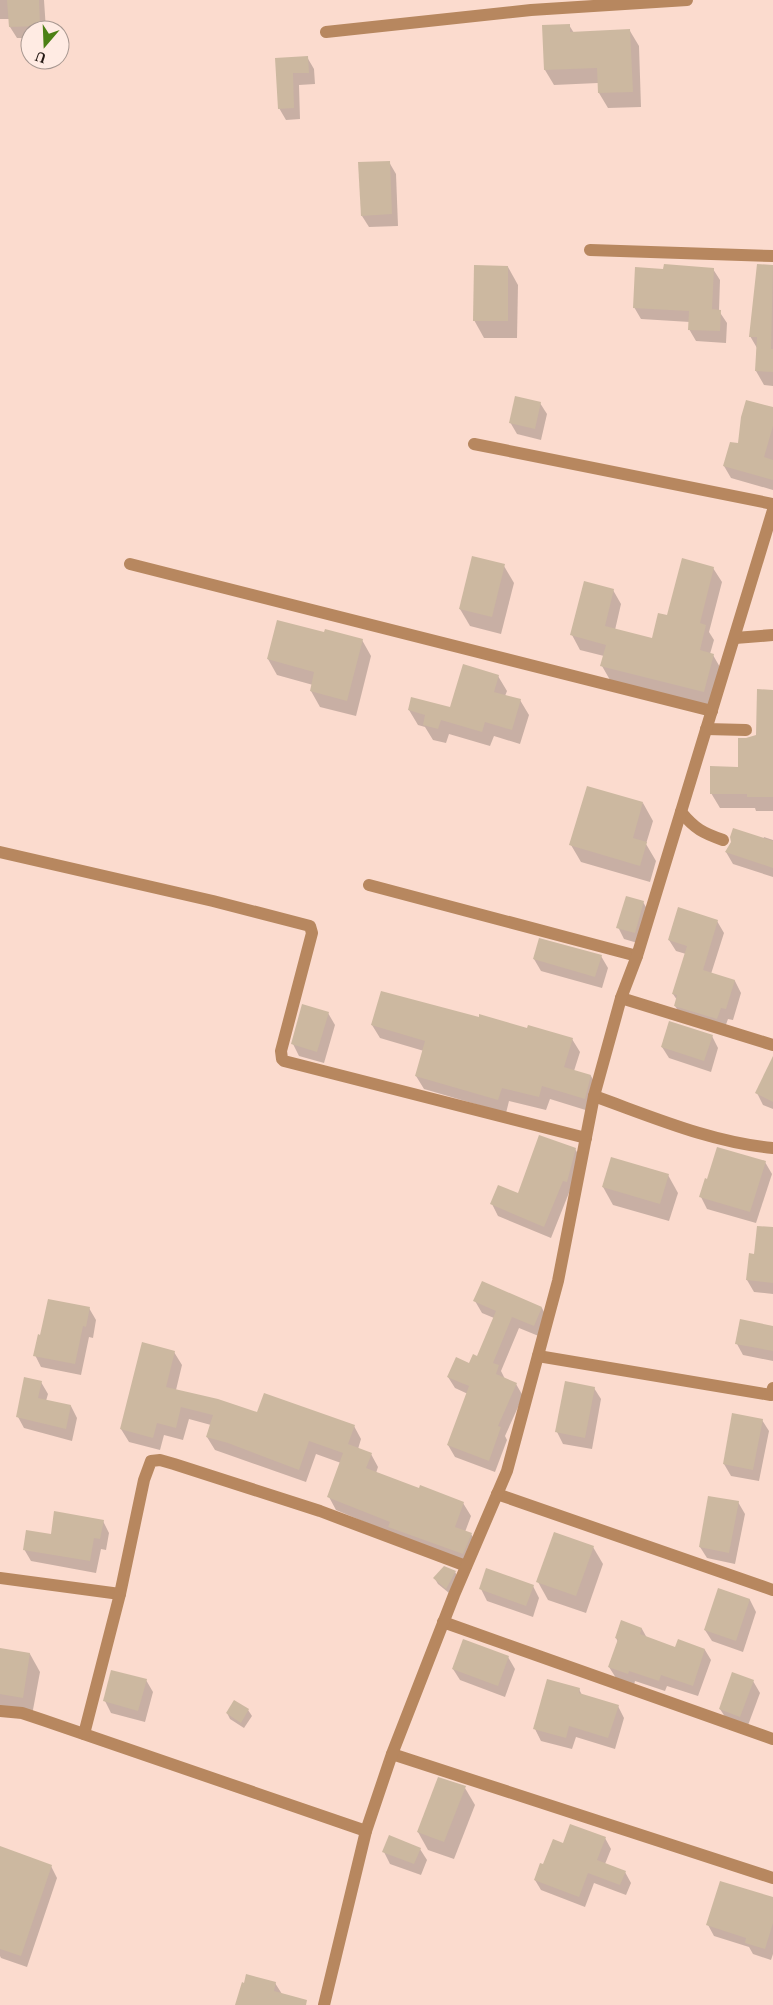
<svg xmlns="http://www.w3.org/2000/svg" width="773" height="2005" font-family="'PT Serif',serif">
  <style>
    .shadow { fill: #0003 }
    .building { fill: #ccb8a0 }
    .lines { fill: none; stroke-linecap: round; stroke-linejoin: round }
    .minor { stroke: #b7875f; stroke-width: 12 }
  </style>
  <rect width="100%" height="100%" fill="#fbdbce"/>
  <g class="shadow">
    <path d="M0 0H44L46 30H30V38H17L10 27V19H0Z"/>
    <path d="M569 25 574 33 630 31 639 46 641 107 608 108 599 93 598 83 554 85 545 70Z"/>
    <path d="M307 57 314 69 315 84 299 85 300 119 286 120 279 108 277 59Z"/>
    <path d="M389 162 396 174 398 226 369 227 362 216Z"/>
    <path d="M758 265 773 267V386L764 385 756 371 757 348 750 336Z"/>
    <path d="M508 267 518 285 517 338H484L474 320Z"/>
    <path d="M713 269 720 280 719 311 727 323 726 343 696 341 689 329 690 322 641 319 634 307 665 270Z"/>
    <path d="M540 403 547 414 541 440 517 434 510 422Z"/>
    <path d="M773 409V490L731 478 724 466 739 444Z"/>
    <path d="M504 566 514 583 501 634 470 626 460 609Z"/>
    <path d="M713 568 722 582 709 632 714 640 710 654 713 655 721 669 712 706 610 680 602 666 604 656 580 650 572 635 613 590 621 604 615 630 652 639Z"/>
    <path d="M325 634 362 640 371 656 356 716 320 707 311 691 313 685 277 675 268 659Z"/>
    <path d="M498 676 507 691 505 696 520 700 529 715 520 744 494 736 490 746 449 734 446 743 433 740 425 727 418 725 409 710 451 708Z"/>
    <path d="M773 691V811H756L755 808H720L711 793 739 768 757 736Z"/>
    <path d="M643 803 653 821 646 844 656 861 650 882 581 862 571 845Z"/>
    <path d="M764 837 773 840V877L733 864 726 852 763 839Z"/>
    <path d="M643 902 650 914 641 944 624 939 618 927Z"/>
    <path d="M717 921 724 933 711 974 735 981 741 993 733 1020 728 1019 724 1030 682 1017 675 1006 677 1000 673 994 686 954 676 951 669 940Z"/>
    <path d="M601 956 608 968 602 988 541 971 534 959Z"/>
    <path d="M328 1013 335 1025 324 1063 299 1056 293 1044Z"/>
    <path d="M372 1025 572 1039 580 1052 574 1071 591 1076 598 1089 592 1112 550 1099 546 1110 509 1101 506 1113 424 1089 416 1076 424 1051 380 1038Z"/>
    <path d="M712 1036 718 1048 711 1072 669 1058 662 1047Z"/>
    <path d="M773 1059V1109L763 1105 757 1093Z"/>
    <path d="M575 1149 582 1160 551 1238 498 1216 492 1204 519 1195Z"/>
    <path d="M765 1162 772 1174 756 1223 707 1209 701 1197Z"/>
    <path d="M668 1175 678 1193 669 1221 613 1205 603 1187Z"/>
    <path d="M773 1229V1294L754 1292 747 1280 755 1255Z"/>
    <path d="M475 1301 542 1308 548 1320 541 1337 519 1328 501 1371 505 1379 516 1384 523 1396 505 1436 507 1440 495 1472 455 1457 448 1445 468 1394 455 1388 448 1377 470 1364 478 1357 494 1318 482 1313Z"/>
    <path d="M89 1308 96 1320 93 1338 89 1337 81 1375 41 1367 35 1355 41 1336Z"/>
    <path d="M773 1327V1361L743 1355 737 1344Z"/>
    <path d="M174 1352 182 1365 176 1390 258 1413 354 1426 361 1439 358 1449 371 1454 378 1467 376 1473 420 1490 463 1503 471 1516 465 1532 471 1534 479 1547 470 1566 336 1510 329 1497 341 1463 316 1454 306 1482 215 1450 207 1437 211 1425 189 1419 183 1440 164 1435 160 1450 129 1442 121 1429Z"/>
    <path d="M41 1382 48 1394 46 1401 71 1406 77 1418 72 1441 24 1428 18 1417Z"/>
    <path d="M594 1388 601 1399 592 1449 563 1444 557 1432Z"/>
    <path d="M762 1420 769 1431 759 1481 731 1476 724 1464Z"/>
    <path d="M738 1502 745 1514 735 1564 707 1558 700 1547Z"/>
    <path d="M103 1521 109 1533 106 1550 101 1549 96 1573 31 1561 24 1549 52 1535Z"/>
    <path d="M593 1547 603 1564 586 1613 548 1600 538 1582Z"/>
    <path d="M455 1572 458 1577 449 1593 438 1584 435 1579Z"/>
    <path d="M533 1586 539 1598 533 1617 487 1601 481 1589Z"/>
    <path d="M719 1589 750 1600 756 1612 743 1652 712 1641 705 1630Z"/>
    <path d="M621 1622 642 1629 647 1638 676 1648 705 1650 711 1660 698 1696 667 1686 665 1691 635 1681 634 1685 616 1678 609 1667 618 1642 616 1638Z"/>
    <path d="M0 1649 30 1654 40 1672 32 1715 0 1709Z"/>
    <path d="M508 1657 515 1669 505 1697 460 1680 453 1669Z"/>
    <path d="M146 1680 153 1692 145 1722 111 1713 105 1701Z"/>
    <path d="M753 1681 760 1693 747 1728 727 1720 720 1709Z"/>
    <path d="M579 1689 582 1695 618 1706 624 1718 615 1749 576 1737 572 1749 541 1741 535 1729Z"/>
    <path d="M235 1702 248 1710 252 1716 244 1728 230 1719 227 1713Z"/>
    <path d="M465 1788 475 1805 454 1859 428 1850 418 1832Z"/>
    <path d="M605 1838 611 1849 605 1864 625 1872 631 1883 626 1895 594 1883 585 1907 541 1890 535 1880 544 1866 563 1844Z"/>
    <path d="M0 1847 51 1866 57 1878 27 1967 1 1958 0 1956Z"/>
    <path d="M420 1849 427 1860 421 1875 390 1864 384 1852Z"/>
    <path d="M773 1899V1954L771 1960 753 1954 749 1947 714 1936 708 1925Z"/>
    <path d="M275 1983 282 1994 298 2005H239Z"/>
  </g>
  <g class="building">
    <path d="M7 0H39L40 26 9 27Z"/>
    <path d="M570 24V32L630 29 633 92 598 93 597 68 544 70 542 25Z"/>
    <path d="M308 56 309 73H293L294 108 278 109 275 58Z"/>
    <path d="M390 161 392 214 361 216 358 162Z"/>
    <path d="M664 264 714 268 712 309 721 310 720 331 688 330 689 311 633 308 635 267 663 269Z"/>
    <path d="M757 264 773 265 771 349H773V372L755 371 757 337H749Z"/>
    <path d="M474 265 508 266V321H473Z"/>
    <path d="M515 396 541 402 535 429 509 423Z"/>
    <path d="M746 400 773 407V426L764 457 773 460V480L723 466 730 442 738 443 741 417Z"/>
    <path d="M472 556 505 564 492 617 459 609Z"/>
    <path d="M682 558 714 567 700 623 706 625 700 650 714 654 704 692 600 666 606 645 570 635 584 581 614 589 605 626 652 638 658 613 667 615Z"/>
    <path d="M277 620 324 632 325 629 363 639 347 701 310 691 314 672 267 659Z"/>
    <path d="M463 664 499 675 494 692 521 699 512 730 485 722 482 732 441 720 438 729 423 725 425 715 408 710 411 697 450 707Z"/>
    <path d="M757 689 773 690V797H747V794H710V766L738 767V738H746L756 735Z"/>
    <path d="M587 786 643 802 633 838 647 842 640 866 569 845Z"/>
    <path d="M733 828 773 841V868L725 852 731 842 730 837Z"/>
    <path d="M626 896 644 901 635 933 616 928Z"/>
    <path d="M678 907 718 920 703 970 735 980 726 1009 721 1008 717 1019 674 1006 677 995 672 994 687 946 668 940Z"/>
    <path d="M539 938 602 955 595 977 533 959Z"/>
    <path d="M381 991 479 1017V1014L527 1028 528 1025 573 1038 564 1067 591 1075 585 1099 542 1086 539 1097 502 1088 498 1100 415 1076 425 1041 371 1025Z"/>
    <path d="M302 1004 329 1012 317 1052 291 1044Z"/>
    <path d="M669 1021 713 1035 704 1061 661 1047Z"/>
    <path d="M773 1056V1102L755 1093Z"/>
    <path d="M539 1135 576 1148 567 1182 563 1181 544 1227 490 1204 498 1185 518 1193Z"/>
    <path d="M717 1147 766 1161 750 1212 699 1197 705 1178 707 1179Z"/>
    <path d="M611 1157 669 1174 660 1204 602 1187Z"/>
    <path d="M757 1226 773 1227V1283L746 1280 749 1253 754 1254Z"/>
    <path d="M482 1281 542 1307 534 1326 512 1317 493 1363 499 1365 496 1374 517 1383 498 1426 501 1427 489 1461 447 1445 469 1386 447 1377 456 1357 469 1363 473 1354 477 1356 496 1311 473 1301Z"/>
    <path d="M48 1299 90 1307 86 1327 83 1326 75 1364 33 1356 38 1334 40 1335Z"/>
    <path d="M740 1319 773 1326V1351L735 1344Z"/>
    <path d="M142 1342 175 1351 166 1387 218 1399 257 1412 264 1393 355 1425 348 1444 372 1453 366 1468 419 1488 420 1485 464 1502 455 1527 472 1533 463 1554 388 1527 390 1522 327 1497 343 1453 309 1441 299 1470 228 1443 206 1437 213 1415 181 1407 176 1428 157 1423 153 1438 120 1429Z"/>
    <path d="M24 1377 42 1381 38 1398 71 1405 66 1429 16 1417Z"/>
    <path d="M565 1381 595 1387 585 1438 555 1432Z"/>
    <path d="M732 1413 763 1419 753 1470 723 1464Z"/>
    <path d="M708 1496 739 1501 729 1553 699 1547Z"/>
    <path d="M54 1511 104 1520 100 1539 94 1538 90 1561 23 1550 26 1530 51 1534Z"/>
    <path d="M554 1532 594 1546 576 1596 536 1582Z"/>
    <path d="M444 1566 456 1571 446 1589 433 1578Z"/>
    <path d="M486 1568 534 1585 526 1606 479 1589Z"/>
    <path d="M718 1588 750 1599 736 1641 704 1630Z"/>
    <path d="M621 1620 642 1628 640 1634 675 1647 678 1639 705 1649 693 1686 661 1675 659 1681 629 1671 628 1674 608 1667 618 1639 615 1638Z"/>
    <path d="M463 1639 509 1656 498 1686 452 1669Z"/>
    <path d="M0 1648 30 1653 23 1698 0 1694Z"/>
    <path d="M111 1670 147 1679 138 1711 103 1701Z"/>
    <path d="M732 1672 754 1680 740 1717 719 1709Z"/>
    <path d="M547 1679 580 1688 579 1693 619 1705 608 1738 569 1726 566 1738 533 1729Z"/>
    <path d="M234 1700 249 1709 241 1723 226 1713Z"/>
    <path d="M438 1777 466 1786 444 1842 417 1832Z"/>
    <path d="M570 1824 606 1837 597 1860 626 1871 620 1885 588 1873 579 1897 534 1880 540 1863 543 1864 553 1839 563 1843Z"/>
    <path d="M389 1835 421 1848 414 1864 382 1852Z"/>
    <path d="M0 1846 52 1865 21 1956 0 1949Z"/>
    <path d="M720 1881 773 1897V1923L765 1949 745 1943 746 1938 706 1925Z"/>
    <path d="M246 1974 276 1982 274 1991 307 2000 306 2005H235L242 1982 244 1983Z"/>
  </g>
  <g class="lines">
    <g class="minor">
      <path d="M326 32 531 10 687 0"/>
      <path d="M590 250 773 256"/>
      <path d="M474 444 773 504"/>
      <path d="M130 564 712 711"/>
      <path d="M735 638 773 635"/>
      <path d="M706 729 746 730"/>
      <path d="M681 812C695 829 703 833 723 840"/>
      <path d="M0 852 213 901 310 926 312 933 281 1051 282 1059 284 1061 586 1138"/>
      <path d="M369 885 637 956"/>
      <path d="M621 998 773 1045"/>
      <path d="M594 1096C653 1117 710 1142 773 1148"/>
      <path d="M538 1356 771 1395 773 1388"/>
      <path d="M497 1494 773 1590"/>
      <path d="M0 1578 120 1594"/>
      <path d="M443 1622 773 1739"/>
      <path d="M0 1711 22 1713 43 1720 366 1831"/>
      <path d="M84 1734 120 1594 144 1480 151 1461 160 1460 174 1464 320 1511 466 1566"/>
      <path d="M392 1754 773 1878"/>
      <path d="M324 2005 366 1831 392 1754 454 1595 507 1471 558 1281 594 1096 621 998 637 956 773 510"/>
    </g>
  </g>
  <g transform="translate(45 45) rotate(199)"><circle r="24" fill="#ffebe3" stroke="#a79790"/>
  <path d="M0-4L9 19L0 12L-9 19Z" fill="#4c8014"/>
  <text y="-8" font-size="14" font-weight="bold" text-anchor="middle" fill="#241914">U</text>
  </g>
</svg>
